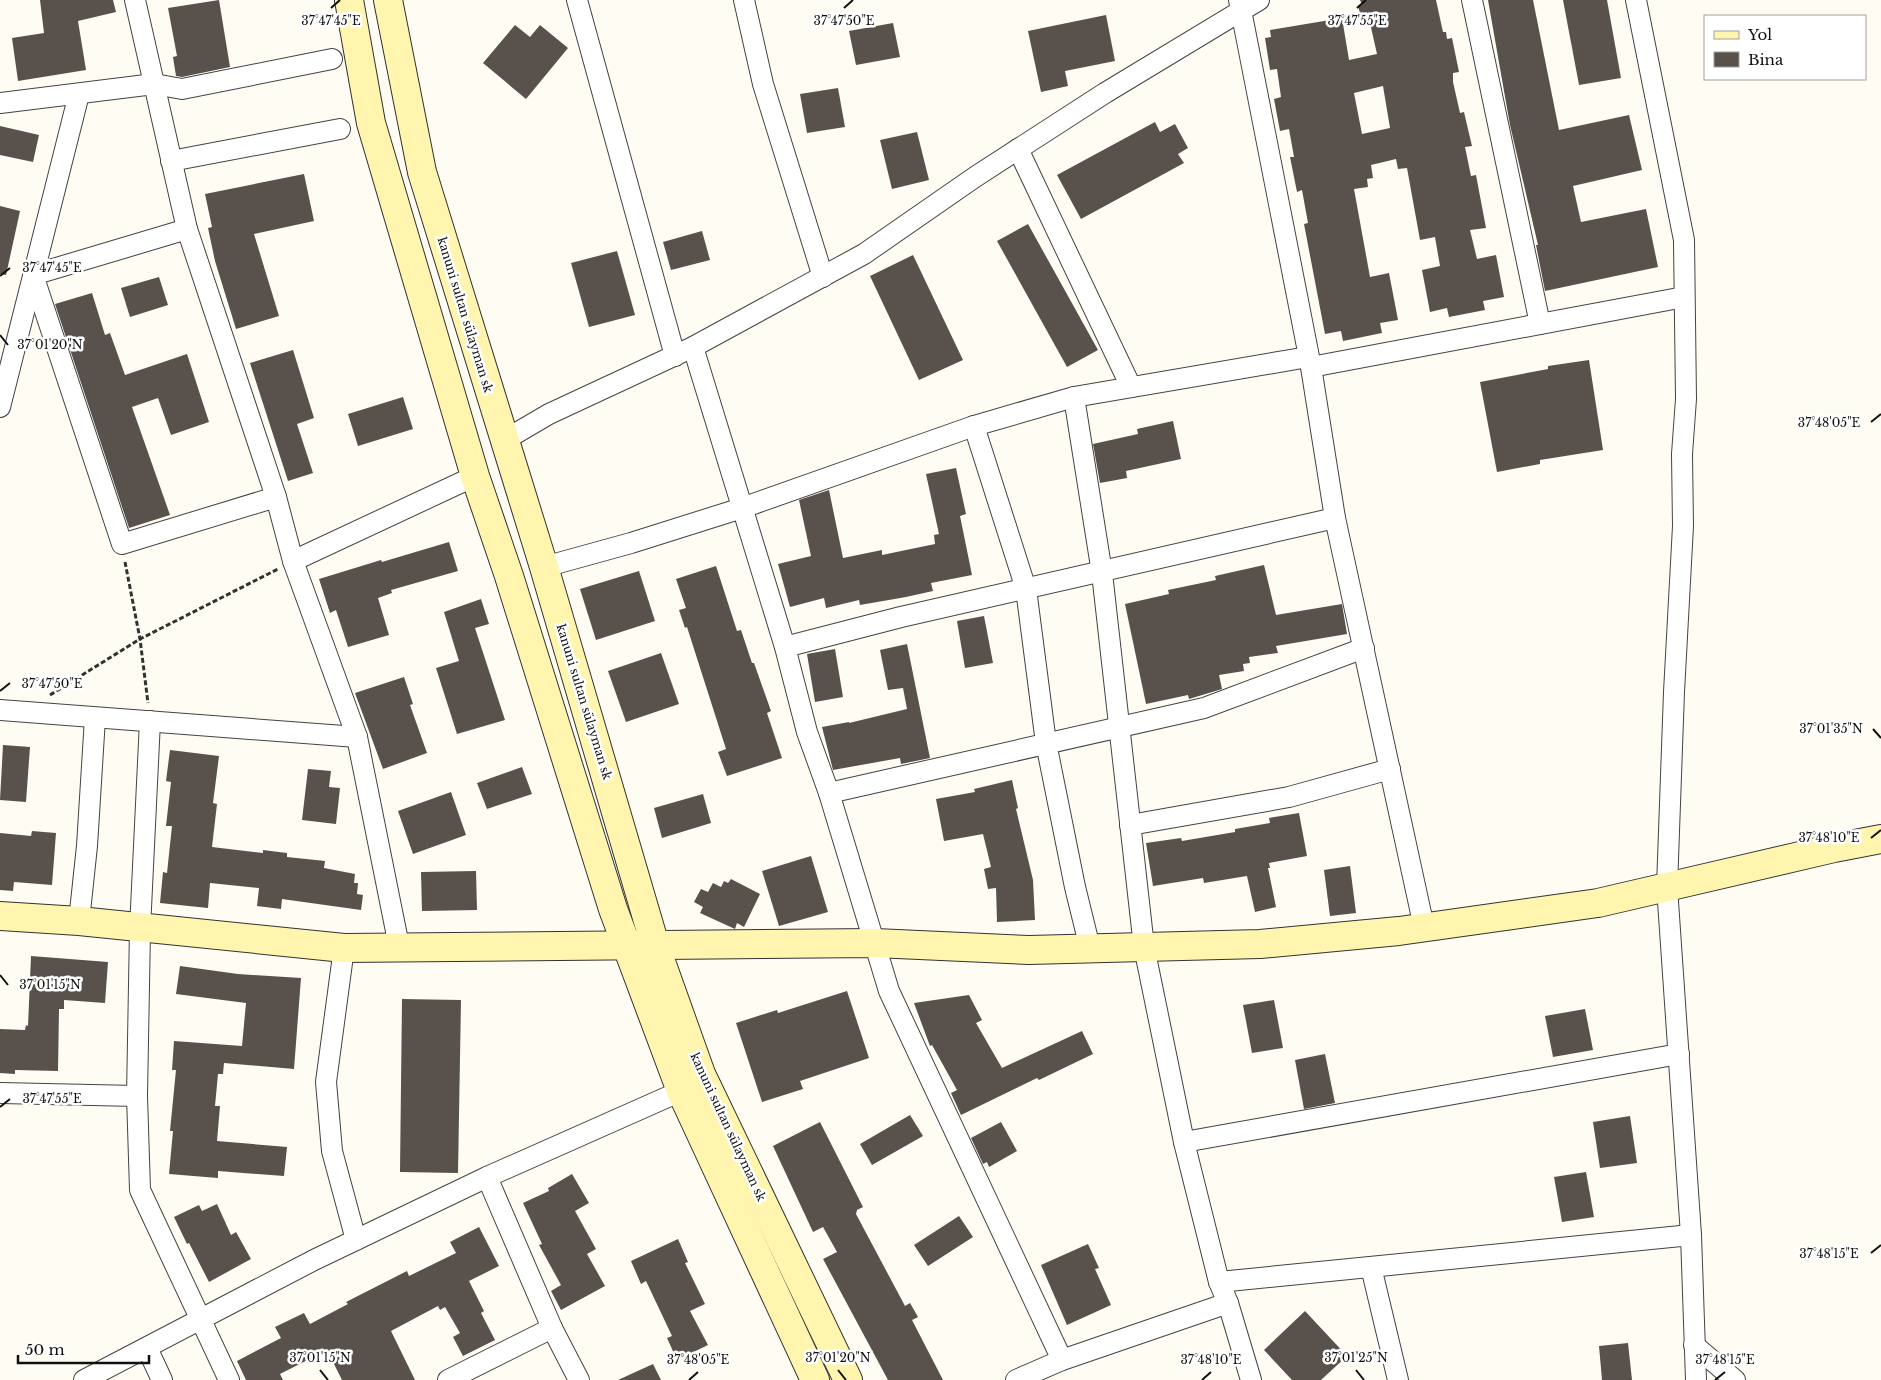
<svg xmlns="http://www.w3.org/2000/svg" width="1881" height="1380" font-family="'Libre Baskerville',serif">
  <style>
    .building { fill: #59514c; fill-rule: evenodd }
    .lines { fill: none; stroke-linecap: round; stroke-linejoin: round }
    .street-casing { stroke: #434343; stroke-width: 22 }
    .secondary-casing { stroke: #323232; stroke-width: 30 }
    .path { stroke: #323232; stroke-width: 3; stroke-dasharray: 5 2.5; stroke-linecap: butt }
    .street { stroke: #fff; stroke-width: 20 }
    .secondary { stroke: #fff5ae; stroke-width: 28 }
    .ticks { fill: none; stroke: #101010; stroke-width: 2 }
    .labels { text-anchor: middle; stroke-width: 5; stroke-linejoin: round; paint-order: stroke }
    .street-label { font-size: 12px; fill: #101010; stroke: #fff }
    .ticks-label { font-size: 12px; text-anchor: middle; fill: #101010; stroke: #fff; stroke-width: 5; stroke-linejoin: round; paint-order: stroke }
  </style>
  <rect width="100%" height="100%" fill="#fffdf3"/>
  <g class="building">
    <path d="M40 0H113L116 12 78 21 86 70 18 81 12 38 44 33Z"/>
    <path d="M219 0 230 67 182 77 176 76 173 57 177 56 168 8Z"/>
    <path d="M1360 0H1436L1443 32H1446L1447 39 1452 38 1459 72 1453 73V82L1460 113 1464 112 1467 125 1472 146 1465 147 1471 176 1476 175 1486 228 1470 230 1477 259 1496 255 1504 297 1483 301 1485 310 1449 317 1447 308 1430 312 1422 270 1440 266 1435 237 1420 240 1407 168 1398 169 1396 159 1371 165 1373 178 1367 179 1368 187 1354 189 1370 277 1389 273 1398 320 1380 323 1382 333 1343 341 1341 331 1325 334 1304 224 1308 223 1302 190 1297 192 1290 157H1294L1289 129 1280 131 1274 99 1281 97 1277 69 1270 70 1265 38 1271 37 1270 30 1342 18 1349 60 1377 54 1370 23 1363 25 1358 6 1362 5ZM1383 86 1390 128 1362 134 1354 93Z"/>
    <path d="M1488 0H1533L1559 130 1629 115 1642 170 1573 186 1581 222 1646 209 1658 267 1545 291 1536 245H1538L1510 125Z"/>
    <path d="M1563 0H1607L1621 78 1579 85Z"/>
    <path d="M1106 15 1115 61 1065 71 1068 86 1041 92 1028 31Z"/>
    <path d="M893 23 900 57 856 65 849 31Z"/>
    <path d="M515 25 530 37 540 25 568 48 526 99 483 63Z"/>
    <path d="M838 88 845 127 807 133 800 94Z"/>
    <path d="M1155 122 1160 132 1175 124 1188 148 1178 154 1184 163 1081 219 1057 175Z"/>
    <path d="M0 126 39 135 33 162 0 155Z"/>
    <path d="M917 132 929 180 892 189 880 140Z"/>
    <path d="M304 174 314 221 254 234 279 316 236 329 215 261 208 228 212 227 205 194Z"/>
    <path d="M0 206 20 211 6 275 0 274Z"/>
    <path d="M1028 224 1098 350 1067 367 997 241Z"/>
    <path d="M702 231 710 260 671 270 663 242Z"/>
    <path d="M617 251 635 315 589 327 571 263Z"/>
    <path d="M913 255 963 360 919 380 870 276Z"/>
    <path d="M159 277 168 305 130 317 121 288Z"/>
    <path d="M92 293 105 335 110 333 125 375 187 354 209 422 171 435 158 398 132 407 170 515 129 528 55 304Z"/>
    <path d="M293 350 314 418 297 424 313 473 288 481 250 363Z"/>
    <path d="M1589 360 1603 450 1540 460V464L1497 472 1480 382 1548 369V366Z"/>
    <path d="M403 397 413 429 358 446 348 414Z"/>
    <path d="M1173 421 1181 459 1126 471 1127 478 1100 483 1093 444 1138 434 1137 429Z"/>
    <path d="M956 468 966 514 960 516 972 575 931 583 933 591 906 597 860 605 859 600 826 608 824 598 790 607 778 564 811 556 799 500 829 490 843 558 882 550V555L935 544 934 535 939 534 926 474Z"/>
    <path d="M449 542 458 571 391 590 392 593 378 598 389 635 348 647 336 610 330 613 319 579 381 560 382 562Z"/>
    <path d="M1264 565 1276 615 1342 604 1347 634 1276 646 1278 653 1249 657 1250 663 1243 664 1244 671 1219 675 1222 689 1189 699 1188 695 1146 704 1125 604 1169 594 1168 590 1216 580 1215 576Z"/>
    <path d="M716 566 737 631 741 630 752 663H754L771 711 767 713 782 758 727 776 718 752 726 749 687 627 685 628 679 610 686 608 676 579Z"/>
    <path d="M639 571 655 621 596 640 580 589Z"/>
    <path d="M481 599 489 624 475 628 505 720 457 734 436 668 459 661 444 612Z"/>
    <path d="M984 616 993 663 965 668 957 621Z"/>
    <path d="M907 644 930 758 901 764 900 758 833 770 822 727 849 722V723L907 709 903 688 888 690 880 650Z"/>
    <path d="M835 649 843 697 815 702 807 654Z"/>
    <path d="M661 653 679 704 626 722 608 671Z"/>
    <path d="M404 677 413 704 410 705 427 753 383 769 355 693Z"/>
    <path d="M3 745 30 747 26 802 0 800Z"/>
    <path d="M170 750 219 756 213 803 217 804 212 847 263 853V850L287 853V857L325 861 324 868 355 874 354 883H358L357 894 363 895 361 910 282 899 281 909 257 906 259 888 210 883 208 908 160 903 163 872 167 873 172 826H166L171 782 166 781Z"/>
    <path d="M522 767 532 794 487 809 477 783Z"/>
    <path d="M308 769 331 771 329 787 340 788 336 824 302 820Z"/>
    <path d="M1012 780 1018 808 1016 809 1033 880 1035 920 997 922 996 888 988 889 984 869 991 867 983 834 944 841 936 799 975 792 974 789Z"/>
    <path d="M451 792 466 835 413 854 398 811Z"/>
    <path d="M703 794 711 823 662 838 654 808Z"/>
    <path d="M1299 813 1307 856 1269 863 1270 868H1268L1276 907 1255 912 1247 876 1204 883 1203 878 1153 886 1146 843 1181 838 1182 841 1235 832V829L1270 823 1269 818Z"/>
    <path d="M32 831 56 833 52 885 14 882 13 891 0 890V833L31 836Z"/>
    <path d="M811 856 828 912 779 926 762 871Z"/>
    <path d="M1350 866 1356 913 1330 916 1324 870Z"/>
    <path d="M476 871 477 910 422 911 421 872Z"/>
    <path d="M731 879 760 894 744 927 737 923 735 929 700 913 703 907 694 902 701 889 708 892 713 883 721 887 724 881 728 883Z"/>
    <path d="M31 956 108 962 105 1003 64 1000V1009H59L58 1071 15 1070V1074L0 1073V1029L25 1030 26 1025 28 1026Z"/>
    <path d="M180 966 238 974 301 978 294 1069 224 1063 223 1074H218L215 1106H220L217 1141 287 1147 284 1176 218 1171V1178L169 1174 173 1131H170L176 1070H172L174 1041 242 1046 246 1003 176 994Z"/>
    <path d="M847 991 869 1058 800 1081 803 1089 762 1102 736 1023 777 1010 778 1013Z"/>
    <path d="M969 995 982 1020 976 1023 1002 1068 1082 1031 1093 1054 1039 1080 1037 1078 961 1115 951 1093 957 1090 932 1045 930 1046 914 1003Z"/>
    <path d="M402 999 461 1000 458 1173 400 1172Z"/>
    <path d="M1274 1000 1283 1048 1252 1053 1243 1005Z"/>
    <path d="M1585 1009 1593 1050 1553 1057 1545 1016Z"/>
    <path d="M1325 1054 1335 1103 1304 1109 1295 1060Z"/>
    <path d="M910 1115 923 1136 872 1165 860 1144Z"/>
    <path d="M1630 1116 1637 1163 1600 1168 1593 1122Z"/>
    <path d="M820 1122 863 1207 857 1210 856 1214 905 1306 910 1303 918 1317 912 1320 943 1380H888L823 1259 837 1252 823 1227 813 1232 773 1146Z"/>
    <path d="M1001 1122 1017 1151 989 1167 987 1162 983 1164 971 1138Z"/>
    <path d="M1586 1172 1594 1217 1562 1222 1554 1177Z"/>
    <path d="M572 1174 589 1203 575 1211 596 1249 587 1254 605 1286 561 1310 551 1291 561 1285 539 1245 542 1244 523 1203 549 1191 548 1188Z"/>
    <path d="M217 1204 231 1235 236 1232 251 1259 209 1282 189 1243 187 1244 174 1217 199 1205 202 1211Z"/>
    <path d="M959 1216 973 1237 928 1266 914 1245Z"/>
    <path d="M479 1227 499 1266 469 1281 484 1311 481 1313 495 1340 463 1356 453 1337 460 1333 445 1307 440 1310 438 1306 391 1331 415 1380H342L327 1350 280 1374 283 1380H246L237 1361 281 1338 275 1327 304 1313 310 1324 348 1304 346 1302 407 1271 409 1276 456 1253 450 1242Z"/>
    <path d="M678 1239 688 1262 685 1263 705 1304 690 1311 708 1345 677 1360 667 1338 672 1336 646 1281 641 1284 631 1261Z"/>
    <path d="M1088 1244 1099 1268 1095 1269 1111 1305 1067 1325 1041 1265Z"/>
    <path d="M1305 1311 1347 1356 1321 1380H1292L1264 1350Z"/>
    <path d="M1628 1343 1632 1380H1602L1599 1346Z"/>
    <path d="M653 1364 661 1380H618Z"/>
  </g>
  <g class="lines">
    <g class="street-casing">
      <g id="street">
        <path d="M135 0 187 229 276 497 293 561 357 737 399 946"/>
        <path d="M577 0 675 356"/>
        <path d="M744 0 763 84 823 277"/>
        <path d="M1239 0 1311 367 1335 518 1424 927"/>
        <path d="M1472 0 1540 324"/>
        <path d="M1636 0 1684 240 1686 399 1682 454 1683 526 1674 692 1667 887 1691 1235"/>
        <path d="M0 103 154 84 182 89 332 59"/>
        <path d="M1018 149 1131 387"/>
        <path d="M171 161 340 129"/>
        <path d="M187 229 33 275 122 544 276 497"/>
        <path d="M693 347 785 647 807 732 829 793 889 991 1062 1360"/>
        <path d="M1311 367 1684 297"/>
        <path d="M1074 397 1102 573 1144 947 1184 1142 1219 1282 1228 1303 1251 1380"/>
        <path d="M0 407 79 94"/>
        <path d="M974 426 1026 589 1046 743 1075 887 1090 948"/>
        <path d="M503 441 549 414 693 347 864 254 975 177 1105 93 1259 0"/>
        <path d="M293 561 475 476"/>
        <path d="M544 567 631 543 742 508 974 426 1074 397 1308 357"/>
        <path d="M785 647 901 617 1335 518"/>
        <path d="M0 710 357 737"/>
        <path d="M150 721 140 929 137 1096 140 1190 229 1380"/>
        <path d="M829 793 1204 708 1364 648"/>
        <path d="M1130 825 1289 797 1390 769"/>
        <path d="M79 921 87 846 95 718"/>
        <path d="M344 948 326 1082 332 1151 356 1240"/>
        <path d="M0 1093 137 1096"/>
        <path d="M1184 1142 1679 1054"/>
        <path d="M487 1177 552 1328 579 1380"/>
        <path d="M1371 1267 1398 1380"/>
        <path d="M1219 1282 1691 1235 1696 1380"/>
        <path d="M1694 1345 1735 1380"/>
        <path d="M147 1348 162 1380"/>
        <path d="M84 1380 314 1260 487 1177 681 1091"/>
        <path d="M448 1380 552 1328"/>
        <path d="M1016 1380 1062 1360 1228 1303"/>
      </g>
    </g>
    <g class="secondary-casing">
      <g id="secondary">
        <path d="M349 0 371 123 475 476 509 576 613 909 681 1091 815 1380"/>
        <path d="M388 0 422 172 544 567 655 945 701 1074 848 1380"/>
        <path d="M0 916 79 921 344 948 875 943 1029 950 1260 944 1399 931 1598 903 1834 848 1881 839"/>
      </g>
    </g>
    <g class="path">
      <path d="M125 562 140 639 148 703"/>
      <path d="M50 695 140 639 278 569"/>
    </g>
    <use href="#street" class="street"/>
    <use href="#secondary" class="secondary"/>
  </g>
  <path class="ticks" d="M331 8 340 0M844 8 853 0M1357 8 1366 0M0 276 10 268M0 335 8 345M1871 422 1881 414M0 691 10 683M1873 729 1881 738M1871 838 1881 830M0 975 8 985M0 1107 10 1099M1871 1253 1881 1245M320 1370 328 1380M838 1370 846 1380M1356 1370 1364 1380M689 1380 698 1372M1202 1380 1211 1372M1715 1380 1725 1372"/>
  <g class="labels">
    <g class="street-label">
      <text transform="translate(465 315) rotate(73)" y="4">kanuni sultan sülayman sk</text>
      <text transform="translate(584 702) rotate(73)" y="4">kanuni sultan sülayman sk</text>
      <text transform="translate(728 1127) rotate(65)" y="4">kanuni sultan sülayman sk</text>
    </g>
  </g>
  <g class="ticks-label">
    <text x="331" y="25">37°47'45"E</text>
    <text x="844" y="25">37°47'50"E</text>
    <text x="1357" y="25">37°47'55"E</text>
    <text x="52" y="272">37°47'45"E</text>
    <text x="50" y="349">37°01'20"N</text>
    <text x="1829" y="427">37°48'05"E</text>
    <text x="52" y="688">37°47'50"E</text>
    <text x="1831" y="733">37°01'35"N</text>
    <text x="1829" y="842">37°48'10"E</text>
    <text x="50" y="989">37°01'15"N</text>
    <text x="52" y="1103">37°47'55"E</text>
    <text x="1829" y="1258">37°48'15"E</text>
    <text x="320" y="1362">37°01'15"N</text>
    <text x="838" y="1362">37°01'20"N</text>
    <text x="1356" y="1362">37°01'25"N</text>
    <text x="698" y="1364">37°48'05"E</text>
    <text x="1211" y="1364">37°48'10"E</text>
    <text x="1725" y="1364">37°48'15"E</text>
  </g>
  <rect x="1704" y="15" width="162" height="65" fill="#ffffff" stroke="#9f9f9f"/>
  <rect x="1714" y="31" width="25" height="8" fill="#fff5ae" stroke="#9f9f9f"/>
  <text x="1748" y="40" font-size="15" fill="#101010">Yol</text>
  <rect x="1714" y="52" width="25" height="15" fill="#59514c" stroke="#9f9f9f"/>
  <text x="1748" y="65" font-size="15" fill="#101010">Bina</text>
  <path d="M18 1355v8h131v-8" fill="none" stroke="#101010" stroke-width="2.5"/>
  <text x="25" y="1355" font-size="15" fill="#101010" stroke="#ffffff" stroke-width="4" paint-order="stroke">50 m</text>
</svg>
